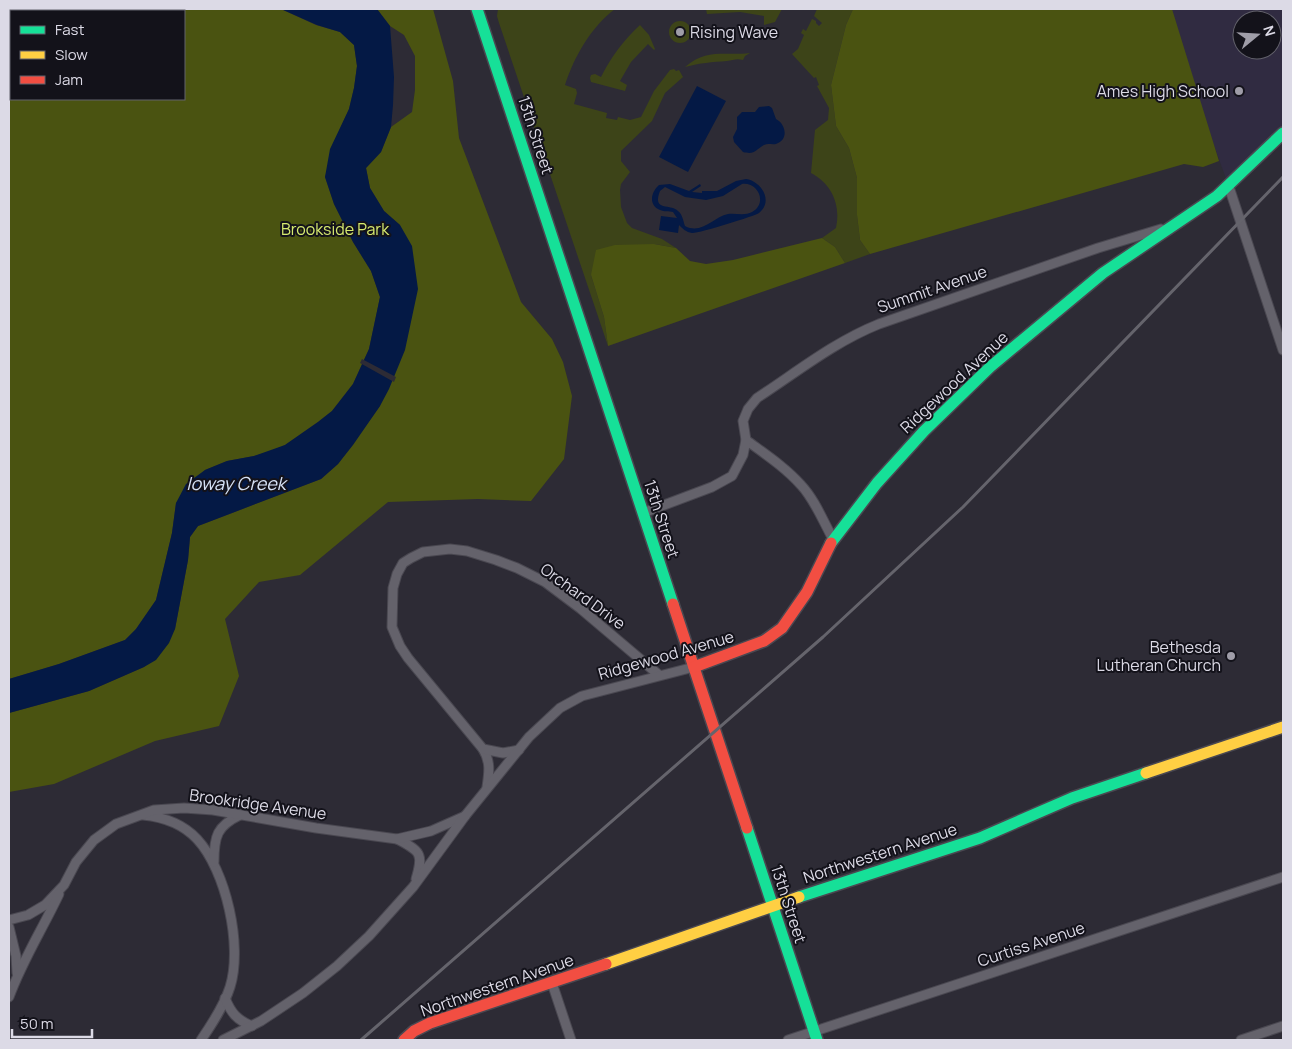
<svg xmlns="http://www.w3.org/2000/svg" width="1292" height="1049" font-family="Manrope,sans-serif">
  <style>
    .built { fill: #302b41; fill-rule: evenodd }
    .green { fill: #3d4418 }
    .forest { fill: #4a5311; fill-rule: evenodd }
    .water { fill: #041945; fill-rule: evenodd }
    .pier { fill: #2d2b35 }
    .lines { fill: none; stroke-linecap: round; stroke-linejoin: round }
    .street-casing { stroke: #4a4851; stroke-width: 11 }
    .fast-casing { stroke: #4a4851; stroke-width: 14 }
    .slow-casing { stroke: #4a4851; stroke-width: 14 }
    .jam-casing { stroke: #4a4851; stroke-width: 14 }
    .street { stroke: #64626b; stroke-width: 9 }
    .fast { stroke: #16e098; stroke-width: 11 }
    .slow { stroke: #ffcf43; stroke-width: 11 }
    .jam { stroke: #f24e42; stroke-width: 11 }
    .rail { stroke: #65646c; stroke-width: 3 }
    .poi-dot { fill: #9f9da8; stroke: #13121a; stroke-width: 2 }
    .labels { text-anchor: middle; stroke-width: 4; stroke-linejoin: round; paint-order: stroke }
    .poi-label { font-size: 16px; fill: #dcdae6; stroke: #13121a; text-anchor: end }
    .street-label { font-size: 16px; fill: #dcdae6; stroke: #13121a }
    .park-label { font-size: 16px; fill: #d6ea6f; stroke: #13121a }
    .water-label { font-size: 18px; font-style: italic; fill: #d6e2f6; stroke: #13121a }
  </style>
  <rect width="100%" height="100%" fill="#2d2b35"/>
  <path class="built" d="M1165 9H1283V131L1229 187ZM1242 20H1272V50H1242Z"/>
  <g class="green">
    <path d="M498 9H615C591 27 574 57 565 85L576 89 577 93 574 104 607 113 606 118 617 120 618 117 630 120 641 117 654 91 670 70 674 69 676 71 679 70 683 77 665 93 652 121 621 151V161L630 172 621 184 620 190 621 207 627 223 632 228 662 239 676 248 654 244 591 275 604 317 608 346 499 23 497 16Z"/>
    <path d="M706 9H782L775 22 764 25V16L740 12 707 14Z"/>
    <path d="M817 9H853L846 25 831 85 836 126 849 148 857 178V215L860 240 870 254 845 263 835 247 822 238 836 228C841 205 832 184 811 173L815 130 828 120 829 108 817 86 819 85 816 77 814 78 792 54 798 49 804 35 801 33 803 29 806 31 812 19 816 21V23L819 26 822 23 814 16Z"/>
    <circle cx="680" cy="32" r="11"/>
    <path d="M640 25 649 35 655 49 654 50 648 44 631 62 620 81 627 85 625 91 591 82 590 78 591 75 595 74 601 77C611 57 623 41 640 25Z"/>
    <path d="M750 53 745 56 743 60C737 58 733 60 727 61 712 62 700 63 685 67 707 48 724 56 750 53Z"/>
  </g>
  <g class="forest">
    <path d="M9 9H281L316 25 340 32 354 45 357 66 354 88 349 109 340 129 325 177 334 204 353 242 371 271 380 297 369 349 353 384 332 411 318 422 285 445 272 451 254 456 227 461 205 470 176 503 172 533 156 600 136 629 125 640 59 664 9 679ZM11 11H184V99H11Z"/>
    <path d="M377 9H433L453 81 459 138 521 302 552 339 563 362 572 396 564 459 531 501 478 499 388 502 300 575 259 582 225 619 239 676 219 726 155 741 54 784 9 792V713L89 691 144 667 175 629 188 560 190 537 198 526 321 479 338 464 380 406 400 225 384 211 370 188 366 168 381 152 391 127 412 112 415 90V56L404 35 390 26Z"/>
    <path d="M853 9H1172L1219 161 1203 167 1184 164 870 254 860 240 857 215V178L849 148 836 126 831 85 846 25Z"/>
    <path d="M822 238 835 247 845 263 608 346 604 317 591 275 596 250 615 245 654 244 676 248 690 261 706 264 733 260Z"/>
  </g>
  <g class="water">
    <path d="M281 9H377L390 26 394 77 393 105 391 127 381 152 366 168 370 188 384 211 400 225 412 246 418 289 405 350 389 389 380 406 353 445 338 464 321 479 198 526 190 537 188 560 175 629 169 643 156 660 144 667 89 691 9 713V679L59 664 125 640 136 629 156 600 172 533 176 503 186 484 205 470 227 461 254 456 285 445 318 422 332 411 353 384 369 349 380 297 371 271 353 242 334 204 325 177 330 149 349 109 354 88 357 66 354 45 340 32 317 25Z"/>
    <path d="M697 86 726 101 688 172 659 157Z"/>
    <path d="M769 106 772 108 776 119C786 124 789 140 776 144 772 145 768 143 764 145 755 150 755 155 743 152L734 142 733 137 737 129V117L742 112H755L759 107Z"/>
    <path d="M746 179C761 181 774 201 759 213 755 216 697 234 692 233 686 232 683 229 679 225L678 233 659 230 661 216 677 218 673 212C669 211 664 212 660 210 648 205 651 192 659 185L670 184 689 191 700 184 701 186 692 192 702 193V191H717L736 181ZM742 184C758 182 768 203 752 212 745 216 736 213 728 214 713 217 702 235 685 226 683 221 683 215 678 211 670 203 652 212 660 191L665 187 685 197 706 200 723 196Z"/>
  </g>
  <path class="pier" d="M362 359 396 377 394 382 360 363Z"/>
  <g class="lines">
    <g class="street-casing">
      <g id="street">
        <path d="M1229 187 1283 350"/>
        <path d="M746 440C765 454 785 467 801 485 815 500 823 521 833 539"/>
        <path d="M643 513 712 487 732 476 743 455 746 440 743 421 748 409 757 398C797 372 834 342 879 324L1098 248 1161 229"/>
        <path d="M483 749C491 762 489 773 487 787"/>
        <path d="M519 750 503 753 483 749 408 658 400 646 392 627 393 588 397 574 403 563 411 558 423 552 450 549 467 551 496 560 517 568 545 582 581 609 659 675"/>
        <path d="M143 815C163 817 183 824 197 839 226 870 243 946 230 987 224 1006 212 1024 201 1040"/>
        <path d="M397 839C420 851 424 853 416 879"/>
        <path d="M214 862C214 836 217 826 240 815"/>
        <path d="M9 920 28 915 45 905 64 885 76 862 94 840 116 824 154 810 184 808 213 810 316 828 397 839 431 831 465 816"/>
        <path d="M9 927 16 956 17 973"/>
        <path d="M552 983 571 1040"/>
        <path d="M9 997C22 961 43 928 59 894"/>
        <path d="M225 998C231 1013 237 1020 252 1026"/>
        <path d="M223 1040 261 1021 303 993 337 966 369 936 413 887 465 816 529 737 560 708 582 696 694 667"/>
        <path d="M788 1040 1283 877"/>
        <path d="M1241 1040 1283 1026"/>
      </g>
    </g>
    <g class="fast-casing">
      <g id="fast">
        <path d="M477 9 673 604"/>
        <path d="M831 543 877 483 924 431 990 367 1103 273 1217 196 1283 133"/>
        <path d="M747 828 817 1040"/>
        <path d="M799 897 980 838 1072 798 1146 773"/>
      </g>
    </g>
    <g class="slow-casing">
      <g id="slow">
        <path d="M1146 773 1283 727"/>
        <path d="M606 964 799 897"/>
      </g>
    </g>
    <g class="jam-casing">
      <g id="jam">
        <path d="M673 604 747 828"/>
        <path d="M694 667 764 641 782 628 807 592 831 543"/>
        <path d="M404 1040 414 1031 430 1023 606 964"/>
      </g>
    </g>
    <use href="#street" class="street"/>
    <use href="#fast" class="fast"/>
    <use href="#slow" class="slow"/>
    <use href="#jam" class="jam"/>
    <path class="rail" d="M361 1040 823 637 963 507 1283 177"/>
  </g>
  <g class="poi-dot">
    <circle cx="680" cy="32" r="5"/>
    <circle cx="1239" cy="91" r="5"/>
    <circle cx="1231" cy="656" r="5"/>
  </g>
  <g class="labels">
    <g class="poi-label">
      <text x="690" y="38" text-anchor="start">Rising Wave</text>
      <text x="1229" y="97">Ames High School</text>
      <text x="1221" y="653">Bethesda<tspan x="1221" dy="18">Lutheran Church</tspan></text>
    </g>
    <g class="street-label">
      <text transform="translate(536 135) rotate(72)" y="6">13th Street</text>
      <text transform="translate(932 289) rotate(-19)" y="6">Summit Avenue</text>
      <text transform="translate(954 382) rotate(-43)" y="6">Ridgewood Avenue</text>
      <text transform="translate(662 519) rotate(72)" y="6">13th Street</text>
      <text transform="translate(583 596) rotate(36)" y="6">Orchard Drive</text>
      <text transform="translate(666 655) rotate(-16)" y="6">Ridgewood Avenue</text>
      <text transform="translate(258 804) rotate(8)" y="6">Brookridge Avenue</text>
      <text transform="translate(880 853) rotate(-18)" y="6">Northwestern Avenue</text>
      <text transform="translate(789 904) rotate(72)" y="6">13th Street</text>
      <text transform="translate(1031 944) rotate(-18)" y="6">Curtiss Avenue</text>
      <text transform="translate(497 985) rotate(-19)" y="6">Northwestern Avenue</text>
    </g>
    <g class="park-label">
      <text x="335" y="235">Brookside Park</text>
    </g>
    <g class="water-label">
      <text x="236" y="490">Ioway Creek</text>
    </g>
  </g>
  <rect width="1292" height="1049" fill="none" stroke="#dcdae6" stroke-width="20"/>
  <rect x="10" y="10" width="175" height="90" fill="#13121a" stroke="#63626c"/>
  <rect x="20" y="26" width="25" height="8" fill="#16e098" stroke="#63626c"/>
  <text x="55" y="35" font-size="15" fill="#dcdae6">Fast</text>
  <rect x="20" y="51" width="25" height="8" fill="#ffcf43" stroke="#63626c"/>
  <text x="55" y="60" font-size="15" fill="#dcdae6">Slow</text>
  <rect x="20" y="76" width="25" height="8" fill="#f24e42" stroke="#63626c"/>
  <text x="55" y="85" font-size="15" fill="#dcdae6">Jam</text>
  <g transform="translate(1257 35) rotate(72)"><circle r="24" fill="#13121a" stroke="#63626c"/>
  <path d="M0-4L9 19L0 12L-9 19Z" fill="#9f9da8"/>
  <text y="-8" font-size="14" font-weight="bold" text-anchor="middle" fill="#dcdae6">N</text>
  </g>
  <path d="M12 1029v8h80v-8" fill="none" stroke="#dcdae6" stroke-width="2.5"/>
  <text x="20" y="1029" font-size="15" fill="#dcdae6" stroke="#13121a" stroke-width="4" paint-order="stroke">50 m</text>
</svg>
